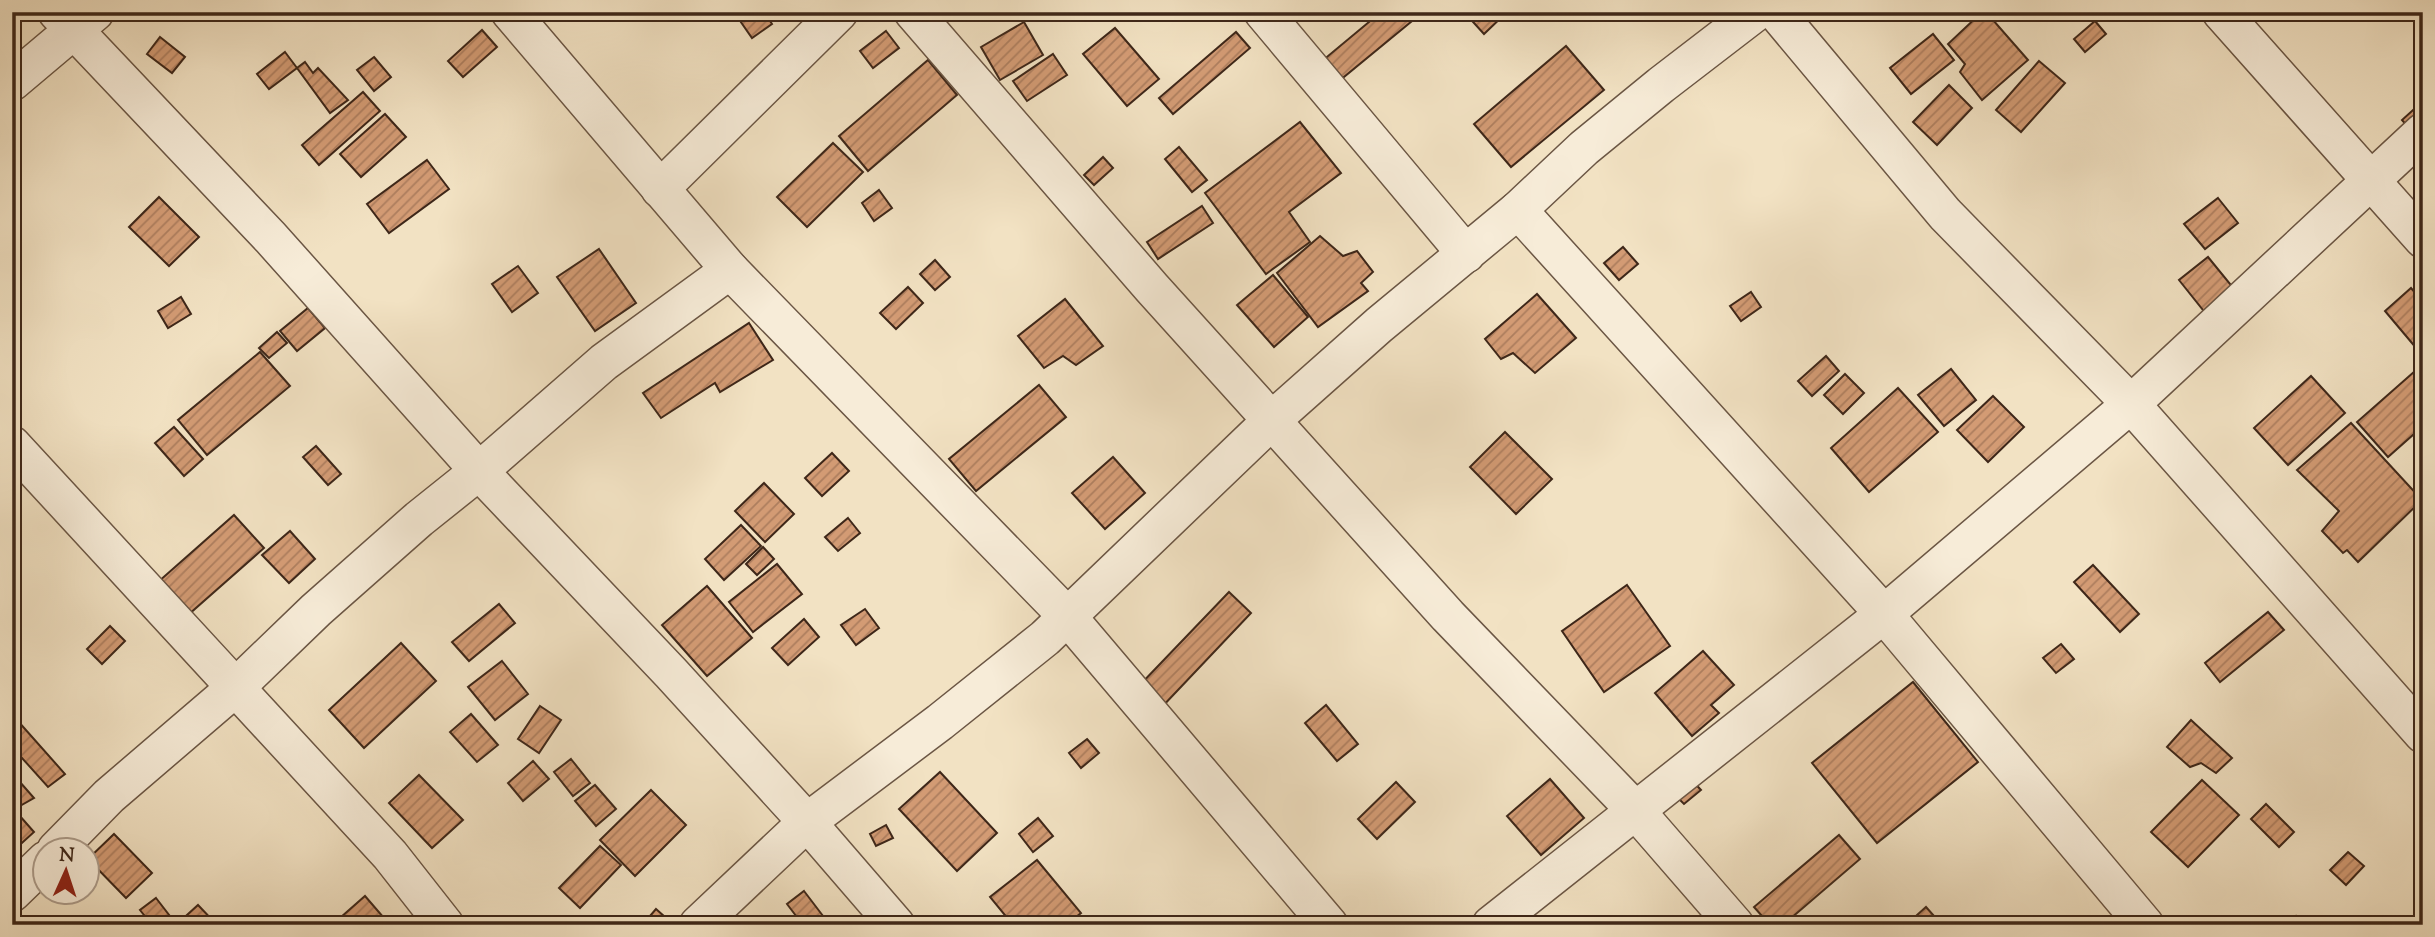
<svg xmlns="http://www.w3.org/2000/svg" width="2435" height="937" font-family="'Sorts Mill Goudy',serif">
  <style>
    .building { fill: url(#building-hatch); stroke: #3e2719; stroke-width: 2 }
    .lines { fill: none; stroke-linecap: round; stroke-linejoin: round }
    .minor-casing { stroke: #6b5644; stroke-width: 40 }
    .minor { stroke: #f7ecd8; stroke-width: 37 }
  </style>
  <defs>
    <pattern id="building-hatch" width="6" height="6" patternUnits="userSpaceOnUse" patternTransform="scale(1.75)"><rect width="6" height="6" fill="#d39b74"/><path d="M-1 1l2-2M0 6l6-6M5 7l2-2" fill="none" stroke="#ad7e5e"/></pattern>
  </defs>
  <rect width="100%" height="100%" fill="#f2e2c3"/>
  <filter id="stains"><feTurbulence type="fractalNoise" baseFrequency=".00286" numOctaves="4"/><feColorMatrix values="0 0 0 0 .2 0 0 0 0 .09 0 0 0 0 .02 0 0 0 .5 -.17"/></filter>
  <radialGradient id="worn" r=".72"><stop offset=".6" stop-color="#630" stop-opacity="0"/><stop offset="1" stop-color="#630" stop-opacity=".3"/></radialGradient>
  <g class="building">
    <path d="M740 12H764L772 24 752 38 736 15Z"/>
    <path d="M1381 12H1423L1339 81 1322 61Z"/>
    <path d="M1464 12H1507L1484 34Z"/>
    <path d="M1982 12H1986L2028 60 1982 100 1960 72 1965 64 1948 44Z"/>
    <path d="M2095 21 2106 34 2085 52 2074 39Z"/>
    <path d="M1024 22 1043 55 1000 80 981 47Z"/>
    <path d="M1115 28 1159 79 1127 106 1083 54Z"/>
    <path d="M482 30 497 47 463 77 448 61Z"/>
    <path d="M886 31 899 48 873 68 860 51Z"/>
    <path d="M1236 32 1250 48 1173 114 1159 98Z"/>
    <path d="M1933 34 1954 60 1911 94 1890 68Z"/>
    <path d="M160 37 185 57 172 73 147 54Z"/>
    <path d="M1566 46 1604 90 1511 167 1474 124Z"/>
    <path d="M285 52 297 68 269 89 257 74Z"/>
    <path d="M1053 54 1067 75 1027 101 1013 81Z"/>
    <path d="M374 57 391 77 374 91 357 70Z"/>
    <path d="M928 60 957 95 868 171 839 136Z"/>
    <path d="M2039 61 2065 83 2021 132 1996 110Z"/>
    <path d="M305 62 313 73 318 68 348 100 330 113 297 68Z"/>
    <path d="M1949 85 1972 108 1937 145 1913 122Z"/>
    <path d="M363 92 380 111 319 165 302 145Z"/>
    <path d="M2423 101V143H2422L2402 120Z"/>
    <path d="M385 114 406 137 361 177 340 154Z"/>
    <path d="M1300 122 1341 173 1289 212 1310 242 1266 274 1205 193Z"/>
    <path d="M833 143 863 172 807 227 777 197Z"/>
    <path d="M1179 147 1207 180 1192 192 1165 159Z"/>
    <path d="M1103 157 1113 168 1094 185 1084 175Z"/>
    <path d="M427 160 449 189 389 233 367 204Z"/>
    <path d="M879 190 892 208 874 221 862 203Z"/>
    <path d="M159 197 199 237 169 266 129 227Z"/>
    <path d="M2218 198 2238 223 2205 249 2184 224Z"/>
    <path d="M1202 206 1213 223 1158 259 1147 242Z"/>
    <path d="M1320 236 1343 256 1357 251 1373 272 1361 283 1368 291 1318 327 1277 273Z"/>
    <path d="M1623 247 1638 264 1619 280 1604 263Z"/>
    <path d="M599 249 636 303 595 331 557 277Z"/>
    <path d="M2208 257 2244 301 2215 325 2179 280Z"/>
    <path d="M935 260 950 277 935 290 920 274Z"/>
    <path d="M518 266 538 293 512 312 492 284Z"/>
    <path d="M1273 275 1308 317 1274 347 1237 305Z"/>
    <path d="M908 287 923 303 896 329 880 313Z"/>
    <path d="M2411 288 2423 302V344L2417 349 2385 311Z"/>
    <path d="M1751 292 1761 307 1741 321 1730 306Z"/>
    <path d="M1537 294 1576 338 1535 373 1513 353 1501 359 1485 339Z"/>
    <path d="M181 297 191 314 168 328 158 311Z"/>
    <path d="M1065 299 1103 346 1076 365 1063 356 1044 368 1018 336Z"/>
    <path d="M308 308 325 328 297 351 280 331Z"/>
    <path d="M749 323 773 360 720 392 715 383 661 418 643 393Z"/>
    <path d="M277 332 287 343 269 358 259 348Z"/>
    <path d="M260 352 290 386 207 455 178 420Z"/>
    <path d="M1826 356 1839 371 1812 396 1798 381Z"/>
    <path d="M2423 364V426L2388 457 2357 422Z"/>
    <path d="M1951 369 1976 400 1944 426 1918 395Z"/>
    <path d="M1845 374 1864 393 1843 414 1824 395Z"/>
    <path d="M2311 376 2345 413 2288 465 2254 428Z"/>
    <path d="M1039 385 1066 417 976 491 949 459Z"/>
    <path d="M1898 388 1938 432 1869 492 1831 448Z"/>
    <path d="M1993 396 2024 427 1988 462 1957 430Z"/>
    <path d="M2351 423 2422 500 2358 562 2347 550 2343 553 2322 531 2339 511 2297 470Z"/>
    <path d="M174 427 203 459 184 476 155 443Z"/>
    <path d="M1505 432 1552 479 1516 514 1470 467Z"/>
    <path d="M316 446 341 474 328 485 303 457Z"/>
    <path d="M832 453 849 471 822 496 805 478Z"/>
    <path d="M1113 457 1145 493 1105 529 1072 493Z"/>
    <path d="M764 483 794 514 765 542 735 511Z"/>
    <path d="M234 515 264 548 188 615 158 582Z"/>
    <path d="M848 518 860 533 838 551 825 537Z"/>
    <path d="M741 525 761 546 724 580 705 559Z"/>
    <path d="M290 531 315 559 289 583 262 555Z"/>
    <path d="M763 547 774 559 757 575 746 564Z"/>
    <path d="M777 564 802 594 753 632 729 602Z"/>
    <path d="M2093 565 2139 614 2120 632 2074 582Z"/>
    <path d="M1627 585 1670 646 1604 692 1562 631Z"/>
    <path d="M707 586 752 638 707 676 662 625Z"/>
    <path d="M1229 592 1251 613 1159 710 1136 689Z"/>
    <path d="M499 604 515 623 469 661 452 642Z"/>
    <path d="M865 609 879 628 856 645 841 625Z"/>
    <path d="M2268 612 2284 630 2220 682 2205 663Z"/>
    <path d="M804 619 819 637 788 665 772 648Z"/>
    <path d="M110 626 125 641 102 664 87 649Z"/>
    <path d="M401 643 436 681 364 748 329 710Z"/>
    <path d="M2061 644 2074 659 2056 673 2043 658Z"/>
    <path d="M1703 651 1734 685 1711 705 1719 713 1692 736 1655 693Z"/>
    <path d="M502 661 528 694 495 720 468 687Z"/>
    <path d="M1913 682 1978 762 1877 843 1812 763Z"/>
    <path d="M1326 705 1358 744 1337 761 1305 723Z"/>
    <path d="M540 706 561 720 539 753 518 739Z"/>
    <path d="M471 714 498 745 477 762 450 732Z"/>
    <path d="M17 720 65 774 48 787 22 758 12 764V724Z"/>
    <path d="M2191 720 2232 758 2216 773 2201 763 2190 767 2167 747Z"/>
    <path d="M1087 739 1099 753 1081 768 1069 753Z"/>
    <path d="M571 759 590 783 573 796 554 772Z"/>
    <path d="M533 761 549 779 523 801 508 783Z"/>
    <path d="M940 772 997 833 957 871 899 809Z"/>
    <path d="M12 773 34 798 18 807 12 801Z"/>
    <path d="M419 775 463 820 432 848 389 803Z"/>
    <path d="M1688 776 1701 790 1684 804 1671 791Z"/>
    <path d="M1550 779 1584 818 1541 855 1507 816Z"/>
    <path d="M2202 780 2239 815 2188 867 2151 832Z"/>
    <path d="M1396 782 1415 802 1377 839 1358 819Z"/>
    <path d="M595 785 616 809 596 826 575 801Z"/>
    <path d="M651 790 686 825 635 876 600 840Z"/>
    <path d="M2266 804 2294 832 2279 847 2251 819Z"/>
    <path d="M19 815 34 832 12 852V821Z"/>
    <path d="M1038 818 1053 836 1033 852 1019 834Z"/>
    <path d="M886 825 893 838 876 846 870 834Z"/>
    <path d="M114 834 152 873 126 898 88 859Z"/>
    <path d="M1839 835 1860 859 1783 925H1770L1754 907Z"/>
    <path d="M600 846 621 865 580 908 559 888Z"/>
    <path d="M2348 852 2364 866 2346 885 2330 870Z"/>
    <path d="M1037 860 1081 913 1066 925H1013L990 897Z"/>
    <path d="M804 891 823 916 811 925H803L787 904Z"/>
    <path d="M365 896 390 925H332Z"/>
    <path d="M156 898 176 924 175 925H152L140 910Z"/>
    <path d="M198 905 217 925H176Z"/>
    <path d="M1926 907 1942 925H1906Z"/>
    <path d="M656 909 674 925H646L644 923Z"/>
    <path d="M2296 916 2303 925H2285Z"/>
  </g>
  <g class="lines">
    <g class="minor-casing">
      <g id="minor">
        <path d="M57 12 271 238 479 471 671 673 807 822 896 925"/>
        <path d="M510 12 730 270 1067 616 1329 925"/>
        <path d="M913 12 1152 288 1448 616 1636 811 1735 925"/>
        <path d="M1263 12 1466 254"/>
        <path d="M1776 12 1945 214 2131 404 2423 734"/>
        <path d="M2221 12 2423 239"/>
        <path d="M12 82 95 12"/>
        <path d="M660 189 839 12"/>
        <path d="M1518 210 1884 614 2145 925"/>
        <path d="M12 445 390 855 445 925"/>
        <path d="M56 850 109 796 235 688 316 610 419 519 479 471 604 362 730 270"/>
        <path d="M12 893 46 860"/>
        <path d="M698 925 807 822 940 722 1045 638 1272 420 1379 325 1518 210 1584 148 1661 85 1756 12"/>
        <path d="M1491 925 1884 614 2131 404 2423 132"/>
      </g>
    </g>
    <use href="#minor" class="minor"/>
  </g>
  <rect width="2435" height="937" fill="none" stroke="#f2e2c3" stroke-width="42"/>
  <rect x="14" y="14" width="2407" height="909" fill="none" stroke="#3e2719" stroke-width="3.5"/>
  <rect x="21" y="21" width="2393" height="895" fill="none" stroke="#3e2719" stroke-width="2"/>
  <g transform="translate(66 871) rotate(3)"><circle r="33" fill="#f7ecd8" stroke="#ad9d8c" stroke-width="2"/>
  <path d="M0-5L12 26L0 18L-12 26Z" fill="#8f2418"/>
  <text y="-10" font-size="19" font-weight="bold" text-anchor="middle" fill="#3e2719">N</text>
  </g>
  <rect width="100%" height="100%" filter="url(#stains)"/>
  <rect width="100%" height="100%" fill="url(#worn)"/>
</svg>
